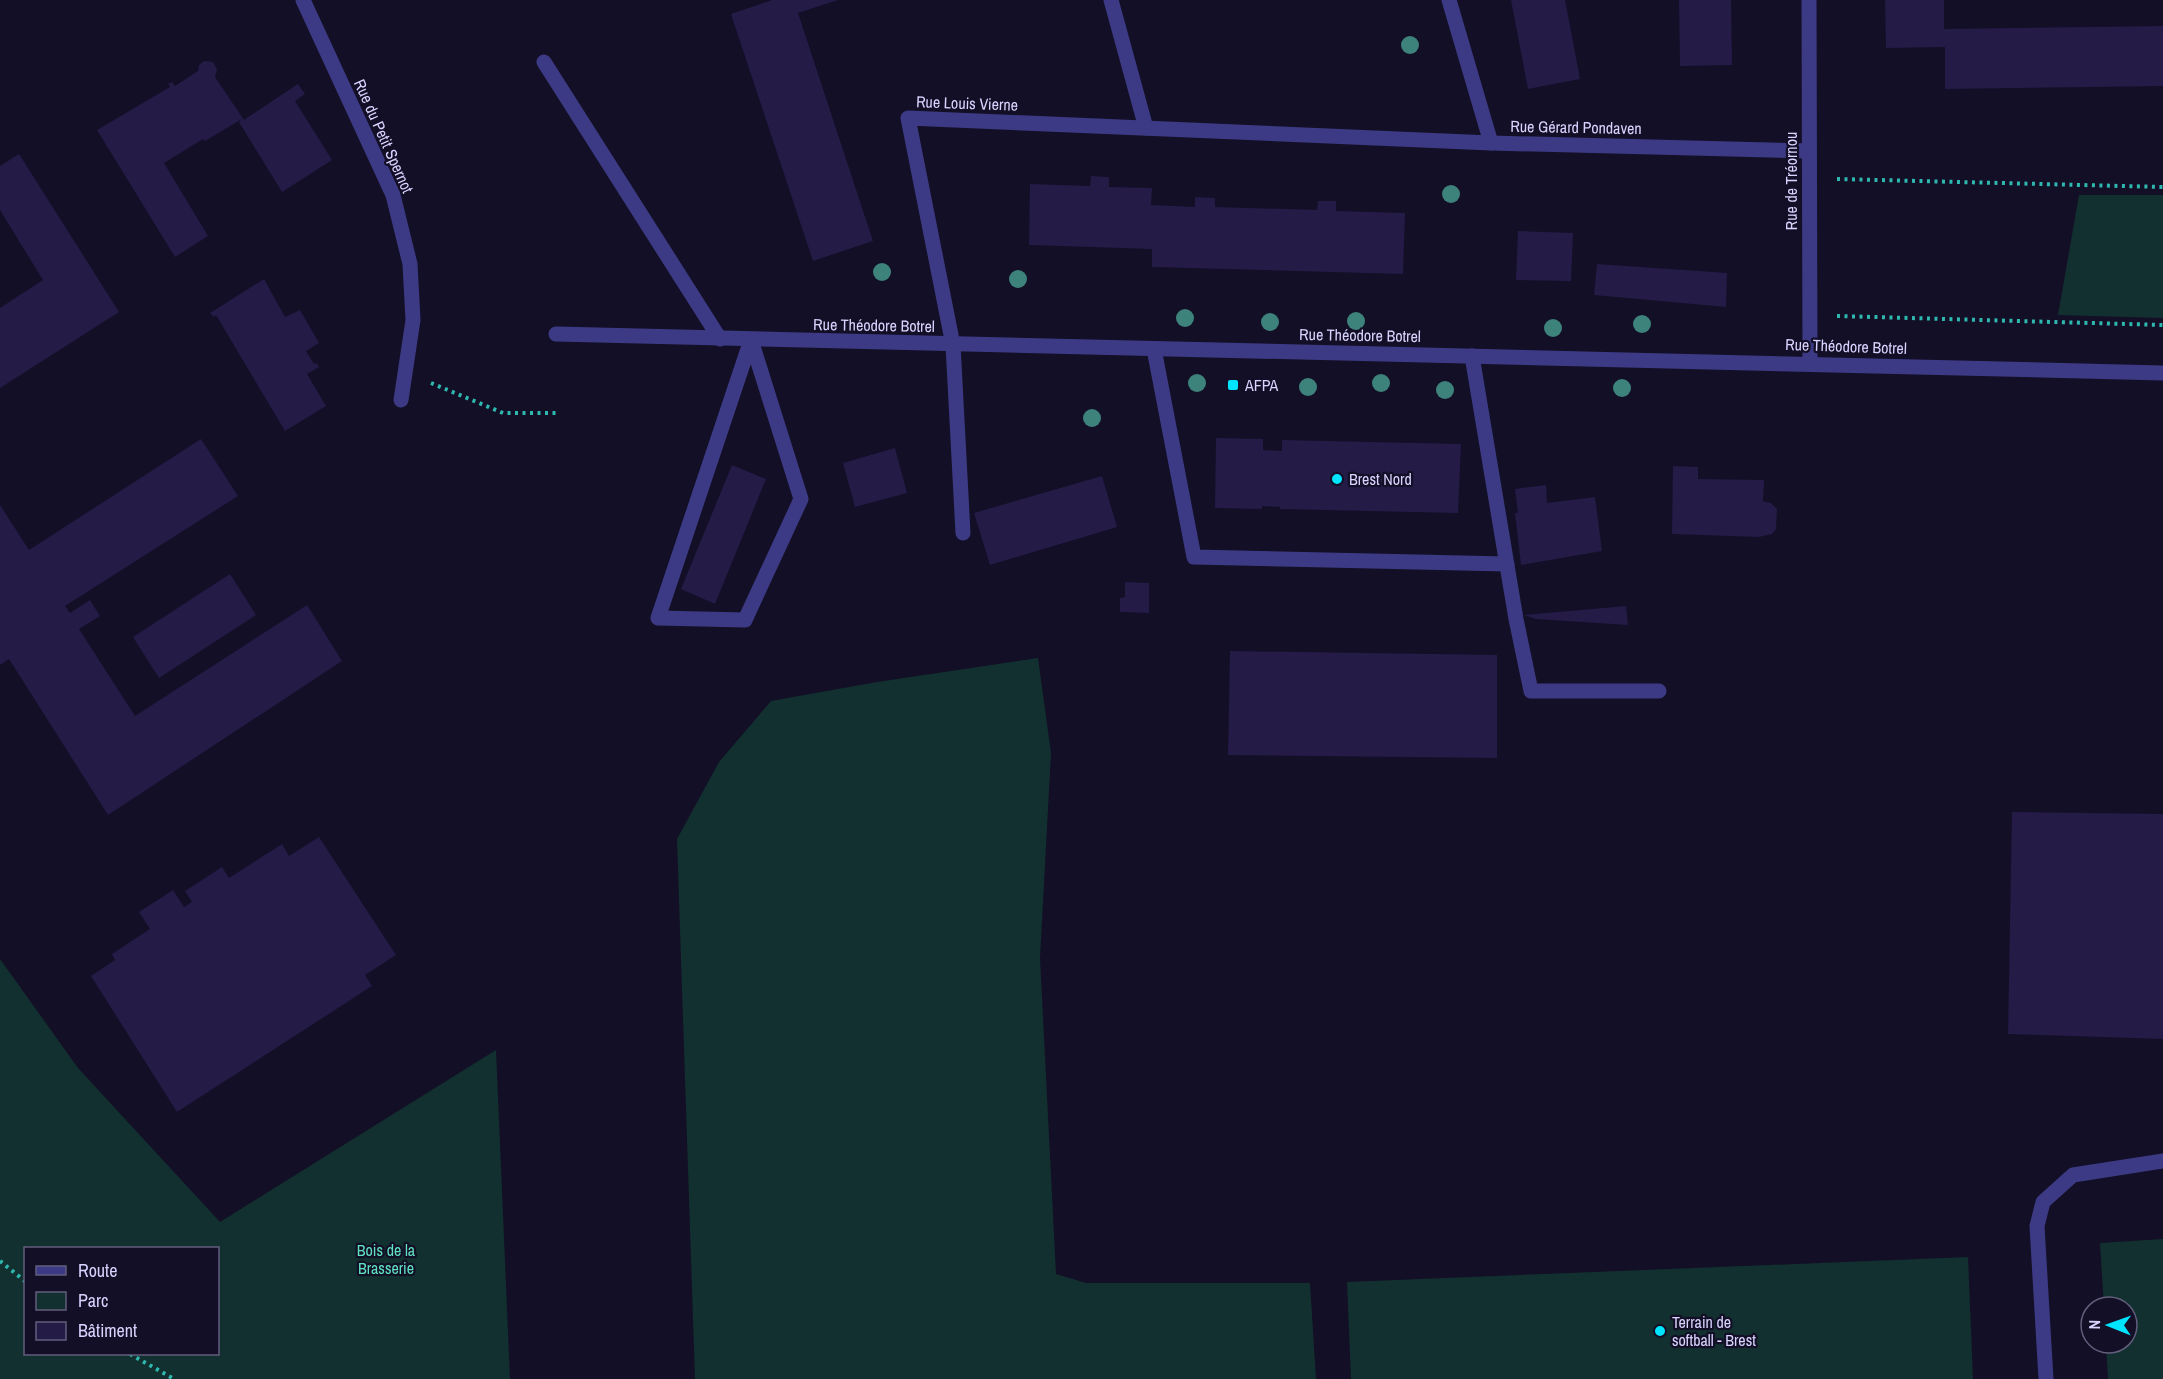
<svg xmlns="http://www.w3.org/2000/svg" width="2163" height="1379" font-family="'Archivo Narrow',sans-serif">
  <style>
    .green { fill: #12302f; fill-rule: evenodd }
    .building { fill: #241b47 }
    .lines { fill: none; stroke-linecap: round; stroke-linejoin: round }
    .path { stroke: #2fb8b0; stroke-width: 4; stroke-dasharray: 3 4.5; stroke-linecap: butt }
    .service { stroke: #3d3a85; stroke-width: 15 }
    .minor { stroke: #3d3a85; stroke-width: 15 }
    .tertiary { stroke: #3d3a85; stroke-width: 15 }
    .tree { fill: #3d827b }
    .poi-dot { fill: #00e5ff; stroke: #130f26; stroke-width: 2 }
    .labels { text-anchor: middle; stroke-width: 4.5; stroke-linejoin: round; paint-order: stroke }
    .street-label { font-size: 16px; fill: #d9d4ff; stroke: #130f26 }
    .poi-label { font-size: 16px; fill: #d9d4ff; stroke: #130f26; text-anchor: start }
    .park-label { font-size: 16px; fill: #5fe0c0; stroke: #130f26 }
  </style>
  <rect width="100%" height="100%" fill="#130f26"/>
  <g class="green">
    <path d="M2079 195H2163V318L2058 315Z"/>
    <path d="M1038 658 1051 753 1040 958 1056 1274 1086 1283H1310L1316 1379H695L677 839 719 762 771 701 877 682Z"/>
    <path d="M0 959 78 1068 220 1222 496 1050 510 1379H0ZM218 1248V1354H26V1248Z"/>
    <path d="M2163 1239V1379H2108L2106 1343H2127V1307H2104L2100 1243Z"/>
    <path d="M1968 1257 1973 1379H1351L1347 1282Z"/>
  </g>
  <g class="building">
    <path d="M772 0H838L798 13 873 241 813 261 731 14Z"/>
    <path d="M1511 0H1565L1580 79 1528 89Z"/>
    <path d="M1679 0H1731L1732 65 1680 66Z"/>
    <path d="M1885 0H1944V29L2163 26V86L1945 89V47L1886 48Z"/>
    <path d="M204 61 213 62 217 69 215 77 244 120 298 84 305 94 295 101 332 160 282 192 239 122 242 119 205 141 203 139 164 163 208 236 175 257 97 130 170 87 168 84 172 82 175 86 198 71 199 65Z"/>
    <path d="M19 154 119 312 0 388V308L43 280 0 210V166Z"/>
    <path d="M1091 176 1109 177V187L1152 188 1151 205 1195 207V197L1215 198V207L1317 210 1318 201H1336V211L1405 213 1403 274 1152 267V249L1029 245 1030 184 1090 186Z"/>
    <path d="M1518 231 1573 233 1571 281 1516 280Z"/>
    <path d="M1597 264 1727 273 1726 307 1594 295Z"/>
    <path d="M264 279 285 317 300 310 319 343 306 351 314 364 317 363 319 367 307 374 326 406 285 431 216 315 214 317 210 313Z"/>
    <path d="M1216 438 1263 439V450L1282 451V440L1461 444 1458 513 1280 509V507L1262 506V509L1215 508Z"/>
    <path d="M201 439 238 496 65 606 70 613 90 600 100 616 79 629 135 716 307 605 342 661 108 815 9 659 0 665V505L29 550Z"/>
    <path d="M895 448 907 493 855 507 843 463Z"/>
    <path d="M732 465 766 479 715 604 681 589Z"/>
    <path d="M1673 466 1698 467V479L1764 480 1763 501 1771 503 1777 509 1776 529 1772 534 1759 537 1672 534Z"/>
    <path d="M1102 476 1117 527 990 565 974 513Z"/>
    <path d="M1546 485 1547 503 1595 497 1602 551 1521 565 1515 513H1518L1515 489Z"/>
    <path d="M230 574 256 615 159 678 133 637Z"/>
    <path d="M1125 582 1149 583V613L1120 612V598L1125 597Z"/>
    <path d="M1626 606 1628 625 1536 619 1524 615Z"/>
    <path d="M1230 651 1497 655V758L1228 755Z"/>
    <path d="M2012 812 2163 814V1039L2008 1034Z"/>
    <path d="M319 837 396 955 365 975 372 986 177 1112 91 976 115 960 112 954 150 929 139 912 173 890 184 907 192 902 185 891 222 867 229 878 282 844 289 856Z"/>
  </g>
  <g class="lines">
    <g class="path">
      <path d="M1837 179 2163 187"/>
      <path d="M1837 316 2163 325"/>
      <path d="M431 383 503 413H556"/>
      <path d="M0 1261 26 1282"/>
      <path d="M130 1354 174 1379"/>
    </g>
    <g class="service">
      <path d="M544 62 720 339"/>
      <path d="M751 340 801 499 745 620 658 618Z"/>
      <path d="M953 345 963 533"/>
      <path d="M2046 1379 2037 1226 2043 1202 2073 1175 2163 1161"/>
    </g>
    <g class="minor">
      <path d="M303 0 393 195 410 264 413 320 401 400"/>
      <path d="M1111 0 1146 128"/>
      <path d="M1449 0 1491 143 1809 151"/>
      <path d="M1809 0 1810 362"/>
      <path d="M953 345 908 118 1491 143"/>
      <path d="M1154 349 1194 557 1507 564"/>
      <path d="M1472 356 1516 619 1531 691H1659"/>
    </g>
    <path class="tertiary" d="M556 334 2163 373"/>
  </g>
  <g class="tree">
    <circle cx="1410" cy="45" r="9"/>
    <circle cx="1451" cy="194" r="9"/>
    <circle cx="882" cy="272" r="9"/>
    <circle cx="1018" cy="279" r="9"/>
    <circle cx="1185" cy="318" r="9"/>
    <circle cx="1356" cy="321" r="9"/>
    <circle cx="1270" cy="322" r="9"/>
    <circle cx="1642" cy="324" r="9"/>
    <circle cx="1553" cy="328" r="9"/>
    <circle cx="1197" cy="383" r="9"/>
    <circle cx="1381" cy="383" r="9"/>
    <circle cx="1308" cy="387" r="9"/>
    <circle cx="1622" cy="388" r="9"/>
    <circle cx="1445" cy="390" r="9"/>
    <circle cx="1092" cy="418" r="9"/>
  </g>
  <g class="poi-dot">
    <rect x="1227" y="379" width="12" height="12" rx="3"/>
    <circle cx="1337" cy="479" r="6"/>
    <circle cx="1660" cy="1331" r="6"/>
  </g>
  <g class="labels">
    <g class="street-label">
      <text transform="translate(967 103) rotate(2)" y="6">Rue Louis Vierne</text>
      <text transform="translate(1576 127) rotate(1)" y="6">Rue Gérard Pondaven</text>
      <text transform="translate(384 136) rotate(66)" y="6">Rue du Petit Spernot</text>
      <text transform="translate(1791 181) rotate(-90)" y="6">Rue de Tréornou</text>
      <text transform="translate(874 325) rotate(1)" y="6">Rue Théodore Botrel</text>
      <text transform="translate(1360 335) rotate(1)" y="6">Rue Théodore Botrel</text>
      <text transform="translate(1846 346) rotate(2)" y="6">Rue Théodore Botrel</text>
    </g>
    <g class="poi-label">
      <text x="1245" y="391">AFPA</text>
      <text x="1349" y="485">Brest Nord</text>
      <text x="1672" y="1328">Terrain de<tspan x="1672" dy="18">softball - Brest</tspan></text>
    </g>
    <g class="park-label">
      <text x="386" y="1256">Bois de la<tspan x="386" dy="18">Brasserie</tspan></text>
    </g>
  </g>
  <rect x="24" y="1247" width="195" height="108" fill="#130f26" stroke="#625e7d" stroke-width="1.5"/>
  <rect x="36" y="1266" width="30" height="9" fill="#3d3a85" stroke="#625e7d" stroke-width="1.5"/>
  <text x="78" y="1277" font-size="18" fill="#d9d4ff">Route</text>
  <rect x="36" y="1292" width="30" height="18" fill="#12302f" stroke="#625e7d" stroke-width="1.5"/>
  <text x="78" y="1307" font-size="18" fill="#d9d4ff">Parc</text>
  <rect x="36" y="1322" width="30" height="18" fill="#241b47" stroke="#625e7d" stroke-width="1.5"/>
  <text x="78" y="1337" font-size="18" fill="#d9d4ff">Bâtiment</text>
  <g transform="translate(2109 1325) rotate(271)"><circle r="28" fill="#130f26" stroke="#625e7d" stroke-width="1.5"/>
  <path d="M0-4.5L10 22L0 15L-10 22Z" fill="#00e5ff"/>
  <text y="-9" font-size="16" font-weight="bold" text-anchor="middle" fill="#d9d4ff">N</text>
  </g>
</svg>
